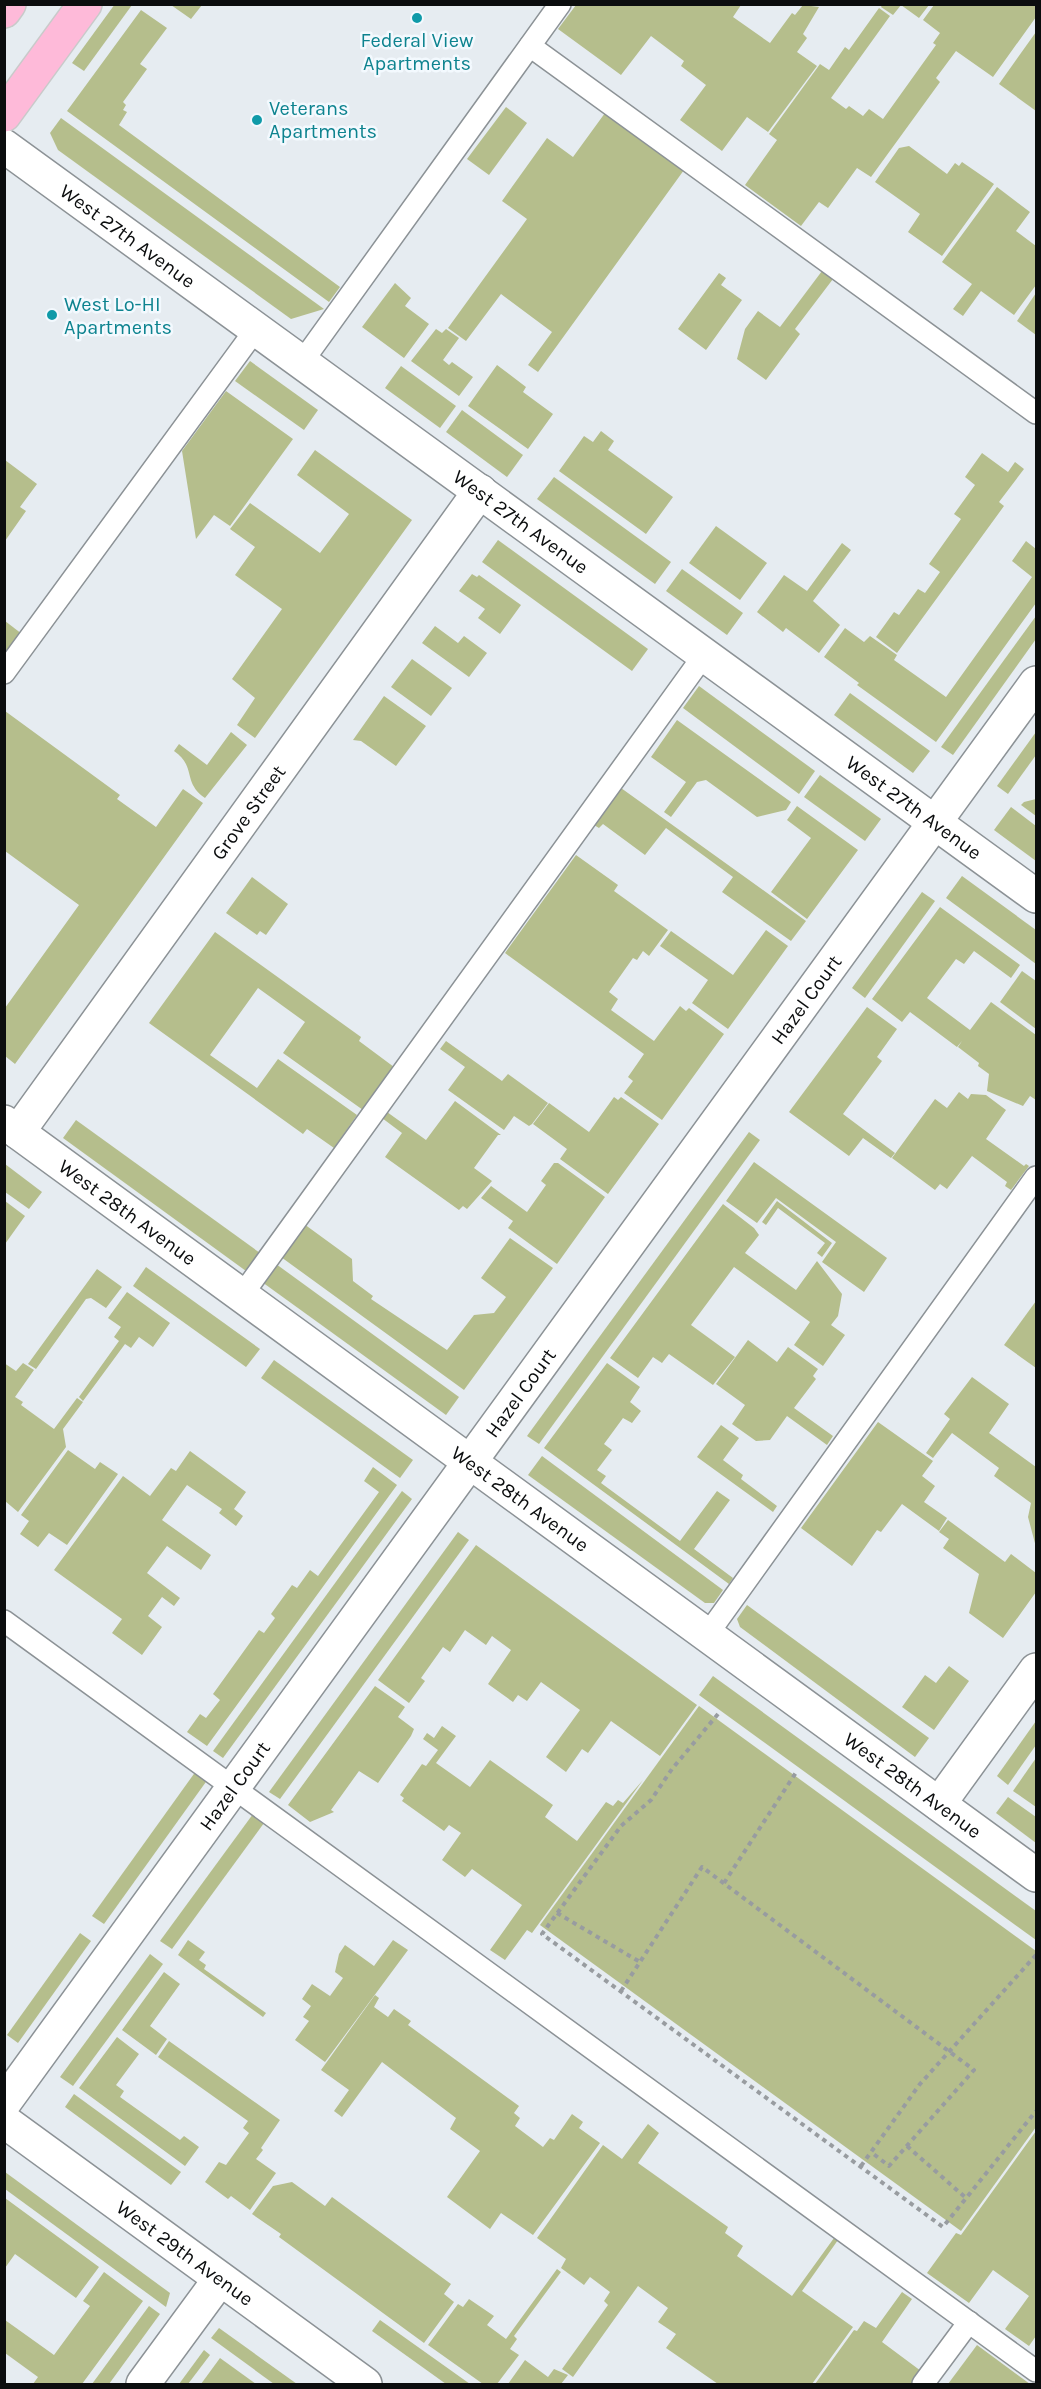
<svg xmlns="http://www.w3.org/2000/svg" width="1041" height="2389" font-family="Karla,sans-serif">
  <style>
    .green { fill: #b5be8c }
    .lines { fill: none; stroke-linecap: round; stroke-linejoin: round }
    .service-casing { stroke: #8c9296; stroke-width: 24 }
    .minor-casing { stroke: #8c9296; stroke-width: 36 }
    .tertiary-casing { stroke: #8c9296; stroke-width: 36 }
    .primary-casing { stroke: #c9caca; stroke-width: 36 }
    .path { stroke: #989ca0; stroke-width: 4; stroke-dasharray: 4.5 4.5; stroke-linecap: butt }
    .service { stroke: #fff; stroke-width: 21 }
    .minor { stroke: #fff; stroke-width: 33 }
    .tertiary { stroke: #fff; stroke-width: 33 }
    .primary { stroke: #febad9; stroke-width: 33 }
    .culture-dot { fill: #0f9aa8; stroke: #f3f9fe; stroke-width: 2 }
    .labels { text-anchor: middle; stroke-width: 5; stroke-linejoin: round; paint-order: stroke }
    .culture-label { font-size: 20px; fill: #0d838f; stroke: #f3f9fe; text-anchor: start }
    .street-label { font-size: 20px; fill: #0b0d0e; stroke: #f3f9fe }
  </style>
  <rect width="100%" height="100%" fill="#e6ecf1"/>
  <g class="green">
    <path d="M115 4 132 5 84 71 72 63Z"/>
    <path d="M171 5 202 4V5L191 19Z"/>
    <path d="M576 5H741L733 17 770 43 792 13 795 15 803 5 819 7 803 34 807 38 797 52 817 66 768 132 747 117 722 151 680 120 706 85 681 66 684 61 651 36 621 75 558 29Z"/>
    <path d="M882 5 929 4V5L919 18 901 5 893 15 881 7Z"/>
    <path d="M934 5H1035L1036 17 993 77 956 51 936 78 940 82 871 177 857 168 828 208 819 202 801 226 745 185 777 140 769 134 820 64 829 70 845 47 849 50 879 8 890 16 831 98 846 109 849 106 863 116 869 109 883 119 936 45 933 43 940 33 923 20Z"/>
    <path d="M141 10 167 28 140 64 147 69 123 102 126 105 123 110 127 112 119 125 340 287 329 302 67 111Z"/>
    <path d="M1036 32V111L999 84Z"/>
    <path d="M506 107 527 123 489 175 467 159Z"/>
    <path d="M605 113 684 170 538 372 528 365 552 332 501 294 466 341 448 328 527 219 502 201 547 138 573 157Z"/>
    <path d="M61 118 324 309 291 319 58 150 50 133Z"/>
    <path d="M909 146 947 174 955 163 959 166 962 162 994 184 942 256 908 232 920 214 875 182 899 148Z"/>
    <path d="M997 187 1030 212 1016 231 1036 246V285L1014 315 981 291 963 316 953 309 972 284 942 262Z"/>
    <path d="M822 271 833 279 795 329 800 334 766 380 737 359 745 329 758 311 780 327Z"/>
    <path d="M719 273 726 278 721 285 742 300 706 350 678 329Z"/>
    <path d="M395 283 411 298 405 306 429 324 404 358 362 327Z"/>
    <path d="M1036 293V335L1017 321Z"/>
    <path d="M436 329 442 333 446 329 459 338 443 360 449 365 452 362 473 377 459 396 411 361Z"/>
    <path d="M250 361 318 410 304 430 235 381Z"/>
    <path d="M497 365 526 387 523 392 553 414 528 449 468 406Z"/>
    <path d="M401 366 456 406 440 428 385 388Z"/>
    <path d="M226 391 293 439 230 526 214 515 196 539 182 451Z"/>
    <path d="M462 410 523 455 507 477 446 432Z"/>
    <path d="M601 431 614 441 608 450 673 497 646 534 559 471 584 436 593 442Z"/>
    <path d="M315 450 412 520 255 738 237 725 255 698 232 679 282 609 235 575 255 547 230 529 250 503 320 553 349 514 297 475Z"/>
    <path d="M982 453 1008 472 1015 462 1024 469 999 502 1004 506 897 653 876 637 894 612 899 615 918 589 925 593 940 572 929 564 961 519 954 514 975 485 965 477Z"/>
    <path d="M5 460 37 484 20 507 26 511 5 541Z"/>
    <path d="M554 477 671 562 655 584 537 499Z"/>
    <path d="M716 526 767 563 740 600 689 563Z"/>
    <path d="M498 540 648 649 632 671 482 562Z"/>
    <path d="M1026 541 1036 549V603L936 742 857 685 859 683 824 657 845 628 864 642 870 636 897 655 894 660 946 697 1032 577 1012 561Z"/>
    <path d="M842 543 851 550 813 601 840 625 819 653 786 628 783 632 757 612 784 575 807 591Z"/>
    <path d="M682 569 743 613 727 635 666 591Z"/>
    <path d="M472 574 477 577 479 575 521 605 500 634 478 618 485 609 459 591Z"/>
    <path d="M1036 616V639L953 755 941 747Z"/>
    <path d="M5 621 22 634 5 658Z"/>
    <path d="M435 626 458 643 464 636 487 653 469 677 422 643Z"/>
    <path d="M412 659 452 688 431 716 391 687Z"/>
    <path d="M699 686 815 771 799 794 683 708Z"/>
    <path d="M850 693 930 751 913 773 834 715Z"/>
    <path d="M384 696 426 726 396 766 361 741 353 740Z"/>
    <path d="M5 711 120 795 117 799 156 827 183 789 203 803 15 1064 5 1056V1008L79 905 5 851Z"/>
    <path d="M677 720 791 802 786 810 757 817 706 780 697 782 671 817 664 812 686 782 651 757Z"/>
    <path d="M231 732 247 745 205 798C182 782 197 767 174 751L179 744 207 765Z"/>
    <path d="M1036 732V755L1008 794 997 786Z"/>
    <path d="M820 775 881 819 865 841 804 797Z"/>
    <path d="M621 788 806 921 791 941 722 892 733 877 666 828 645 855 603 824 599 828 594 825Z"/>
    <path d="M1036 799V816L1021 805 1024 802Z"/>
    <path d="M797 806 858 850 807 919 771 892 811 838 787 820Z"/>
    <path d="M1011 807 1036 826V861L994 830Z"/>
    <path d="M576 855 618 885 614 891 668 930 649 956 643 951 637 960 633 958 609 992 618 999 611 1010 654 1041 680 1006 686 1011 689 1008 724 1034 662 1120 624 1093 633 1081 628 1077 644 1054 505 953Z"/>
    <path d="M962 876 1036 930V964L946 898Z"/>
    <path d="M252 877 288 904 266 935 260 931 257 935 226 913Z"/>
    <path d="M922 892 935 901 865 998 852 988Z"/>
    <path d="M940 907 1020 965 1011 978 974 951 964 964 956 959 927 998 970 1030 991 1002 1036 1035V1100L1030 1096 1023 1106 987 1091 989 1074 978 1066 979 1063 958 1047 962 1041 957 1047 910 1012 902 1022 872 999Z"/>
    <path d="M766 930 788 946 728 1029 692 1003 708 980 660 946 671 931 733 975Z"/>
    <path d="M215 932 361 1037 359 1041 394 1067 363 1110 283 1053 305 1022 258 988 210 1055 257 1088 278 1059 357 1115 334 1148 307 1129 303 1134 149 1023Z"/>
    <path d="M1022 971 1036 981V1029L1000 1002Z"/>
    <path d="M867 1007 897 1029 877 1057 882 1061 843 1114 895 1153 891 1158 863 1138 849 1156 789 1112Z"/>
    <path d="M446 1041 502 1081 508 1074 548 1103 532 1124 529 1126 514 1116 504 1130 448 1090 465 1067 440 1049Z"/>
    <path d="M959 1092 968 1099 971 1094 986 1095 1006 1110 986 1139 1024 1166 1026 1164 1029 1166 1011 1190 1005 1186 1007 1182 972 1156 947 1189 940 1184 935 1190 892 1158 935 1099 947 1108Z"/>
    <path d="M614 1097 618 1100 621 1097 659 1124 608 1194 560 1159 567 1149 533 1124 549 1103 589 1132Z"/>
    <path d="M455 1101 501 1135H498L474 1168 492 1181 467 1209 463 1206 459 1210 385 1157 402 1133 382 1118 387 1112 426 1140Z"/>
    <path d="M76 1120 260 1253 246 1271 63 1138Z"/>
    <path d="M749 1132 760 1140 539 1444 527 1436Z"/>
    <path d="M754 1162 887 1258 864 1292 822 1262 836 1242 776 1198 757 1223 726 1201Z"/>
    <path d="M554 1163H558L605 1197 557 1264 508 1228 513 1221 481 1198 491 1186 527 1212 546 1185 541 1181Z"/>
    <path d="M5 1164 42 1192 29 1209 5 1192Z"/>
    <path d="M5 1201 25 1216 5 1244Z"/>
    <path d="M777 1201 832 1243 822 1257 817 1253 825 1243 778 1208 766 1225 762 1222Z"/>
    <path d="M723 1204 754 1228 759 1235 745 1253 796 1290 817 1261 842 1294 838 1316 831 1325 845 1335 823 1366 794 1345 810 1322 734 1267 691 1325 735 1357 713 1385 669 1354 662 1363 653 1357 638 1378 610 1358Z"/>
    <path d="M304 1224 352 1259 353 1281 373 1296 371 1299 447 1350 474 1315 494 1313 506 1297 481 1278 510 1238 553 1268 464 1390 281 1257Z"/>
    <path d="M276 1264 459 1397 446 1415 262 1282Z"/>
    <path d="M146 1267 260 1349 246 1367 133 1286Z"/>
    <path d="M97 1269 122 1287 106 1308 91 1298 86 1299 36 1369 28 1364Z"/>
    <path d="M127 1292 170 1323 153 1347 139 1337 131 1348 125 1344 83 1401 79 1397 119 1341 114 1337 121 1327 108 1318Z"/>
    <path d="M1036 1301V1368L1004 1345Z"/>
    <path d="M748 1340 777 1362 788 1347 818 1369 813 1376 816 1379 794 1408 833 1436 827 1445 787 1416 770 1440 756 1441 732 1424 745 1405 716 1384Z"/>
    <path d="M274 1360 413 1460 400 1478 261 1378Z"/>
    <path d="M4 1363 16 1371 23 1363 34 1370 15 1397 23 1402 21 1405 54 1429 77 1398 83 1402 63 1429 66 1447 18 1512 5 1501Z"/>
    <path d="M607 1363 640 1387 630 1402 641 1411 632 1423 623 1418 604 1444 612 1450 597 1470 606 1476 601 1483 680 1541 717 1491 730 1500 694 1549 733 1578 729 1584 544 1448Z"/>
    <path d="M972 1377 1009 1404 989 1433 1036 1467V1547L1028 1517 1031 1503 994 1476 999 1468 952 1433 933 1458 926 1453 950 1419 944 1414Z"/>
    <path d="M878 1422 933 1461 922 1476 935 1486 924 1502 947 1518 939 1531 902 1504 881 1532 877 1530 852 1566 801 1528Z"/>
    <path d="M721 1425 739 1438 723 1460 743 1475 741 1479 777 1506 773 1512 697 1457Z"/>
    <path d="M68 1450 95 1469 100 1462 118 1474 67 1545 49 1533 38 1547 20 1534 29 1521 21 1515Z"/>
    <path d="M190 1451 246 1492 234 1509 243 1516 236 1526 219 1513 222 1509 187 1485 162 1520 211 1555 201 1570 167 1546 147 1573 180 1598 174 1606 162 1597 148 1616 162 1627 142 1655 112 1633 122 1619 54 1570 123 1476 150 1496 171 1468 176 1471Z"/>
    <path d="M542 1456 723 1590 714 1603H705L528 1475Z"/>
    <path d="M373 1467 397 1485 207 1746 187 1732 200 1714 206 1718 220 1700 213 1694 259 1630 264 1633 275 1618 271 1614 292 1585 297 1588 310 1570 318 1576 379 1492 364 1481Z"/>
    <path d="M402 1491 412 1499 223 1758 213 1751Z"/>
    <path d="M948 1520 1005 1562 1011 1554 1036 1573V1592L1003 1638 969 1613 979 1574 943 1548 949 1539 939 1532Z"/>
    <path d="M458 1532 469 1540 280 1799 269 1792Z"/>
    <path d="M476 1545 697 1705 660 1756 611 1721 588 1753 582 1749 566 1772 546 1757 580 1710 541 1682 527 1701 518 1695 513 1702 488 1684 511 1650 492 1636 486 1645 465 1630 450 1652 443 1647 421 1678 425 1681 409 1703 378 1680Z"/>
    <path d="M747 1605 929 1738 915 1757 740 1627 737 1619Z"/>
    <path d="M949 1666 969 1681 934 1730 902 1707 925 1675 936 1683Z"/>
    <path d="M713 1676 1036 1911V1940L699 1695Z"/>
    <path d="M375 1686 405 1707 398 1717 414 1729 411 1736 378 1783 359 1771 331 1810 334 1812 310 1822 288 1805Z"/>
    <path d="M699 1706 1036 1951V2127L961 2231 540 1925Z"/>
    <path d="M1036 1721V1745L1008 1785 997 1776Z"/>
    <path d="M442 1726 456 1736 436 1763 470 1787 490 1760 553 1805 545 1817 577 1841 606 1802 613 1806 618 1800 623 1803 643 1780 532 1933 527 1930 505 1960 490 1950 522 1905 472 1869 465 1877 442 1860 461 1833 449 1825 444 1831 402 1801 404 1798 400 1795 422 1764 426 1766 438 1750 423 1739 427 1733 434 1738Z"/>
    <path d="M1036 1758V1807L1013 1791Z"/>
    <path d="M196 1771 208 1779 104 1924 92 1916Z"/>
    <path d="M1008 1797 1036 1817V1843L996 1813Z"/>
    <path d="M253 1814 264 1823 172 1949 160 1941Z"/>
    <path d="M80 1933 91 1941 18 2043 7 2035Z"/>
    <path d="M188 1940 205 1952 199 1960 206 1965 204 1969 266 2013 263 2017 178 1955Z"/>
    <path d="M393 1940 408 1950 325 2062 295 2040 309 2021 303 2017 311 2006 302 1999 312 1984 330 1996 343 1978 335 1972 339 1954 345 1945 374 1966Z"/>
    <path d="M150 1954 163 1964 73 2086 60 2077Z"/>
    <path d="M164 1972 180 1984 150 2026 167 2039 156 2055 122 2030Z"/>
    <path d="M375 1995 379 1998 374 2007 388 2017 394 2009 411 2021 408 2025 519 2106 514 2113 520 2118 515 2126 543 2147 550 2138 554 2140 572 2114 583 2122 579 2128 600 2143 533 2235 501 2213 490 2229 447 2197 480 2151 450 2129 456 2118 382 2062 342 2117 334 2111 349 2090 321 2070Z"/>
    <path d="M117 2037 139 2054 116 2085 124 2091 120 2097 180 2140 184 2136 199 2147 185 2166 79 2088Z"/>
    <path d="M169 2041 280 2120 261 2148 263 2150 256 2159 276 2173 250 2210 231 2196 228 2199 205 2182 219 2162 226 2165 249 2133 243 2128 248 2121 158 2057Z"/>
    <path d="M74 2094 181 2172 171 2185 65 2107Z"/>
    <path d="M648 2124 659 2133 638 2163 728 2227 725 2233 743 2246 737 2256 792 2296 834 2238 838 2240 802 2291 853 2327 812 2384H718L666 2348 676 2334 658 2322 668 2308 638 2286 573 2377 562 2369 608 2305 604 2301 610 2292 590 2277 584 2285 561 2268 566 2259 537 2238 603 2145 622 2159Z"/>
    <path d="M1036 2131V2336L1029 2346 1005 2329 1029 2296 993 2270 969 2303 927 2273 956 2233 961 2235Z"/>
    <path d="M5 2172 170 2293 166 2307 5 2189Z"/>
    <path d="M292 2182 325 2206 332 2197 451 2284 444 2294 454 2302 424 2343 279 2237 281 2234 252 2214 273 2186Z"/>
    <path d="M5 2198 99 2267 76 2298 15 2254 5 2268Z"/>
    <path d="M557 2269 561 2272 514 2336 517 2339 510 2349 519 2355 497 2384H483L428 2345 458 2304 463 2307 469 2299 494 2316 487 2325 506 2339Z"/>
    <path d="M104 2272 143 2301 82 2384H33L38 2377 5 2353V2320L54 2355 90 2306 83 2301Z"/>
    <path d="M902 2292 912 2299 882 2342 921 2371 911 2384H815L854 2330 857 2331 864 2321 876 2328Z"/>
    <path d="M149 2306 160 2314 109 2384H92Z"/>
    <path d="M380 2320 470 2384H446L372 2331Z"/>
    <path d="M219 2328 297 2384H274L211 2338Z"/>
    <path d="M977 2345 1030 2384H948Z"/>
    <path d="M204 2350 210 2355 188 2384H179Z"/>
    <path d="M220 2358 256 2384H201Z"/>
    <path d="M525 2360 548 2377 554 2369 568 2375 561 2384H508Z"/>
  </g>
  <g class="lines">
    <g class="service-casing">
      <g id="service">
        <path d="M530 46 1036 413"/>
        <path d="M302 362 560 4"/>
        <path d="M4 673 256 329"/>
        <path d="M242 1295 704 655"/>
        <path d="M4 1621 1036 2371"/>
        <path d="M707 1635 1036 1177"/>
        <path d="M923 2384 969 2322"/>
      </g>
    </g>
    <g class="minor-casing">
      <g id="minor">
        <path id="s1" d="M4 146 1036 896"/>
        <path id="s2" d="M4 1122 1036 1875"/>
        <path id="s3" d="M18 1132 480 491"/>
        <path d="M939 1804 1036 1670"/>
        <path id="s4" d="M4 2103 1036 683"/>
        <path d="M143 2384 220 2279"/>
      </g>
    </g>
    <g class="tertiary-casing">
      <g id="tertiary">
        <path id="s5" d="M4 2121 365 2384"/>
      </g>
    </g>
    <g class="primary-casing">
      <g id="primary">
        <path d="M4 11 9 4"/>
        <path d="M4 115 85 4"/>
      </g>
    </g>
    <g class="path">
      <path d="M718 1714 672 1769 651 1800 621 1826 542 1934 943 2227 1036 2111"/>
      <path d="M724 1883 797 1771"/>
      <path d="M557 1913 640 1962"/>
      <path d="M621 1991 702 1867 974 2070 889 2166 871 2152"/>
      <path d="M907 2146 966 2198"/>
      <path d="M861 2166 920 2084 1036 1955"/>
    </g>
    <use href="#service" class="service"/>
    <use href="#minor" class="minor"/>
    <use href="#tertiary" class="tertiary"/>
    <use href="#primary" class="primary"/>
  </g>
  <g class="culture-dot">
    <circle cx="417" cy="18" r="6"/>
    <circle cx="257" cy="120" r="6"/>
    <circle cx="52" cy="315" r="6"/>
  </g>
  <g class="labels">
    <g class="culture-label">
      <text x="417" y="47" text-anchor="middle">Federal View<tspan x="417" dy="23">Apartments</tspan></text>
      <text x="269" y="115">Veterans<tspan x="269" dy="23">Apartments</tspan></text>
      <text x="64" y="311">West Lo-HI<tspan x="64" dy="23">Apartments</tspan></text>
    </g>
    <g class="street-label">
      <text dy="7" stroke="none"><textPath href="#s1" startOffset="153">West 27th Avenue</textPath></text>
      <text dy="7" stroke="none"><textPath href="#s1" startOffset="639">West 27th Avenue</textPath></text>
      <text dy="7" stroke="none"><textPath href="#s1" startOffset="1125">West 27th Avenue</textPath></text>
      <text dy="7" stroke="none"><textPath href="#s3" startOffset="394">Grove Street</textPath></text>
      <text dy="7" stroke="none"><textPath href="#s4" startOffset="1364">Hazel Court</textPath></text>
      <text dy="7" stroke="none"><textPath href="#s2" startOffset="153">West 28th Avenue</textPath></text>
      <text dy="7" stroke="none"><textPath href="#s4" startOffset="878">Hazel Court</textPath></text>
      <text dy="7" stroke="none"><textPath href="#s2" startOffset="639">West 28th Avenue</textPath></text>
      <text dy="7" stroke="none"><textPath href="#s2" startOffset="1125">West 28th Avenue</textPath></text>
      <text dy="7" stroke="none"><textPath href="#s4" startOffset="392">Hazel Court</textPath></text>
      <text dy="7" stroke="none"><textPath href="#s5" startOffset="224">West 29th Avenue</textPath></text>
    </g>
  </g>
  <rect width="1041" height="2389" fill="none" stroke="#0b0d0e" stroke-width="12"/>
</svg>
